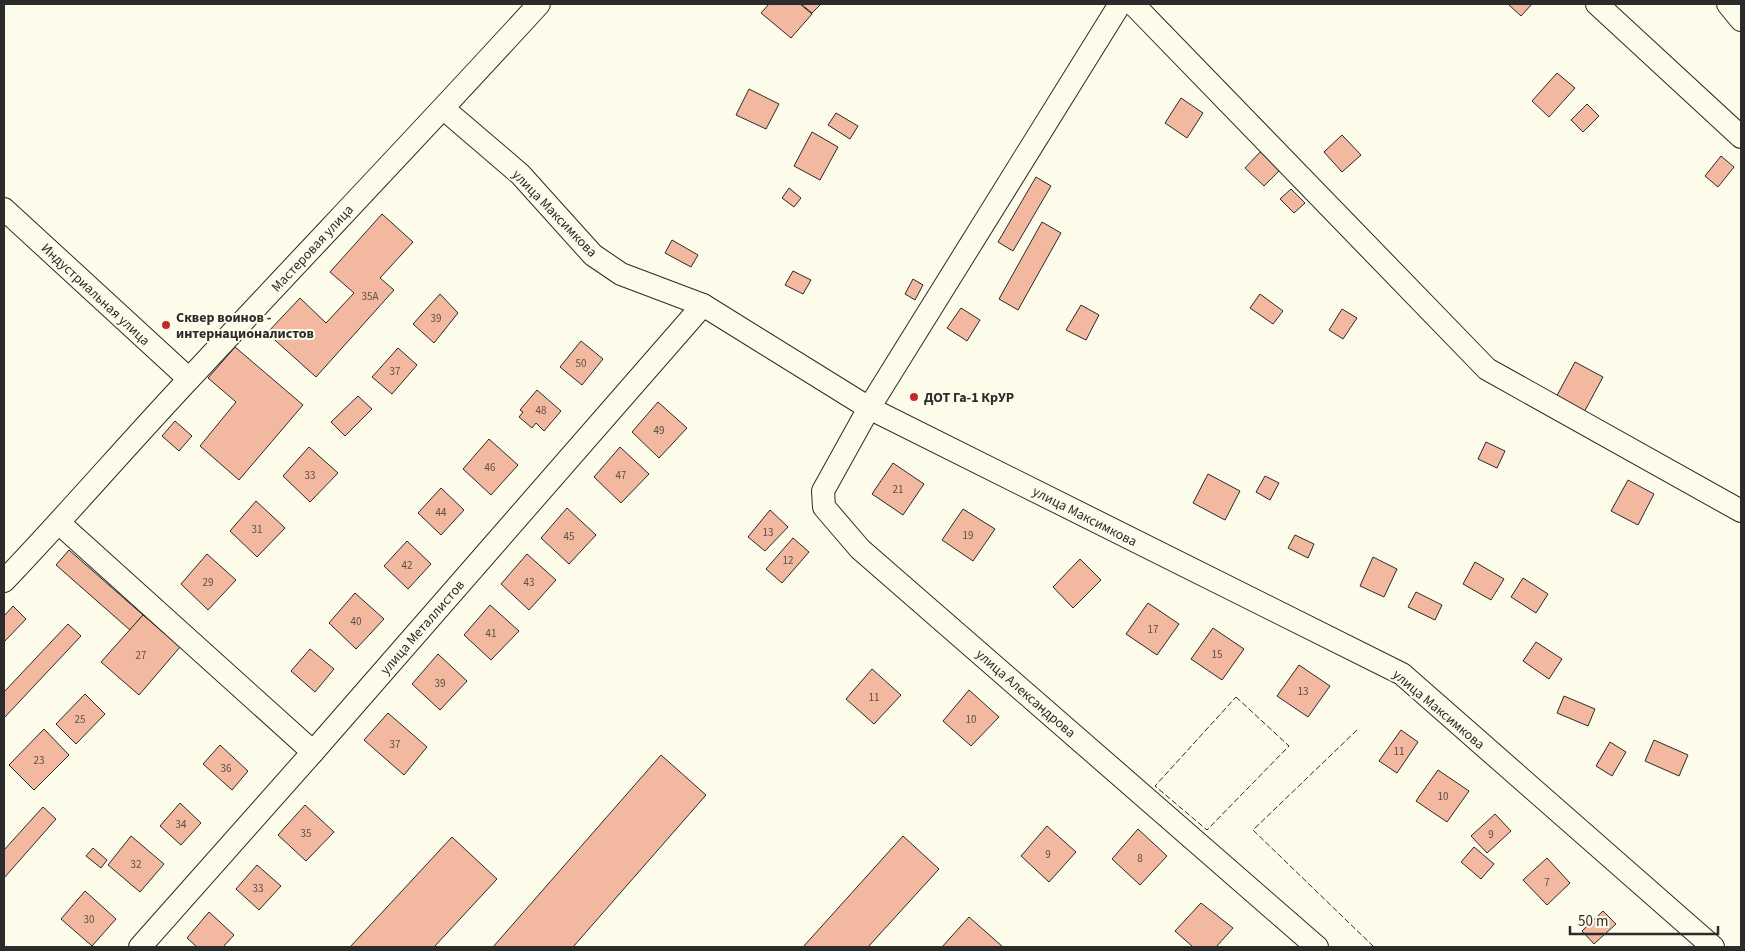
<svg xmlns="http://www.w3.org/2000/svg" width="1745" height="951" font-family="'Source Sans 3',sans-serif">
  <style>
    .building { fill: #f2b8a0; stroke: #2b2b2b }
    .lines { fill: none; stroke-linecap: round; stroke-linejoin: round }
    .minor-casing { stroke: #2b2b2b; stroke-width: 24 }
    .minor { stroke: #fdfbea; stroke-width: 22 }
    .fence { stroke: #2b2b2b; stroke-width: 1; stroke-dasharray: 6 2.5; stroke-linecap: butt }
    .poi-dot { fill: #c62828; stroke: #fdfbea; stroke-width: 2 }
    .labels { text-anchor: middle; stroke-width: 4; stroke-linejoin: round; paint-order: stroke }
    .number-label { font-size: 11px; fill: #5d4e48 }
    .street-label { font-size: 14px; fill: #2b2b2b; stroke: #fdfbea }
    .poi-label { font-size: 14px; font-weight: bold; fill: #2b2b2b; stroke: #fdfbea; text-anchor: start }
  </style>
  <rect width="100%" height="100%" fill="#fdfbea"/>
  <g class="building">
    <path d="M769 4H800L812 14 791 38 761 13Z"/>
    <path d="M801 4H821L812 13Z"/>
    <path d="M1508 4H1532L1521 16Z"/>
    <path d="M1557 73 1575 88 1549 117 1532 101Z"/>
    <path d="M749 89 779 104 766 129 736 115Z"/>
    <path d="M1181 98 1203 113 1187 138 1165 123Z"/>
    <path d="M1587 104 1599 116 1583 132 1571 120Z"/>
    <path d="M836 113 858 126 850 139 828 125Z"/>
    <path d="M812 132 838 147 820 180 794 166Z"/>
    <path d="M1342 135 1361 155 1342 172 1324 152Z"/>
    <path d="M1262 150 1281 169 1264 186 1245 168Z"/>
    <path d="M1721 156 1734 167 1718 187 1705 176Z"/>
    <path d="M1036 177 1051 186 1013 251 998 242Z"/>
    <path d="M789 188 801 198 794 207 782 198Z"/>
    <path d="M1291 189 1305 203 1294 213 1280 199Z"/>
    <path d="M382 214 413 242 380 278 394 290 316 377 267 333 300 298 326 323 354 293 330 272Z"/>
    <path d="M1042 222 1061 233 1018 310 999 299Z"/>
    <path d="M672 240 698 255 691 267 665 253Z"/>
    <path d="M793 271 811 280 803 294 785 285Z"/>
    <path d="M913 279 923 285 915 300 905 294Z"/>
    <path d="M440 294 458 313 434 343 413 324Z"/>
    <path d="M1260 294 1283 311 1273 324 1250 308Z"/>
    <path d="M1081 305 1099 315 1086 340 1066 330Z"/>
    <path d="M961 308 980 320 967 341 947 328Z"/>
    <path d="M1342 309 1357 318 1343 339 1329 330Z"/>
    <path d="M581 341 603 359 582 385 560 367Z"/>
    <path d="M235 347 303 405 239 480 200 446 236 402 208 378Z"/>
    <path d="M398 348 417 365 392 394 372 377Z"/>
    <path d="M1575 362 1603 377 1582 416 1554 401Z"/>
    <path d="M537 390 561 411 544 431 536 423 532 428 519 417 523 412 520 410Z"/>
    <path d="M358 396 372 409 345 436 331 422Z"/>
    <path d="M658 402 687 428 659 458 632 432Z"/>
    <path d="M175 421 192 436 179 451 162 436Z"/>
    <path d="M489 439 518 465 491 495 463 469Z"/>
    <path d="M1486 442 1505 451 1497 468 1478 459Z"/>
    <path d="M309 447 338 473 310 502 283 476Z"/>
    <path d="M620 447 649 474 621 503 594 477Z"/>
    <path d="M893 463 924 484 903 515 872 494Z"/>
    <path d="M1208 474 1240 491 1225 520 1193 503Z"/>
    <path d="M1265 476 1279 483 1270 500 1256 492Z"/>
    <path d="M1628 480 1654 494 1638 525 1611 511Z"/>
    <path d="M441 488 464 510 441 535 418 513Z"/>
    <path d="M256 501 285 528 257 557 230 531Z"/>
    <path d="M567 508 596 535 569 564 541 538Z"/>
    <path d="M963 509 995 529 973 561 942 540Z"/>
    <path d="M770 510 788 527 765 551 748 537Z"/>
    <path d="M1295 535 1314 544 1308 558 1288 548Z"/>
    <path d="M793 538 809 552 782 583 766 569Z"/>
    <path d="M407 541 431 564 408 589 384 566Z"/>
    <path d="M69 550 143 615 130 630 56 565Z"/>
    <path d="M207 554 236 580 208 610 181 584Z"/>
    <path d="M527 554 556 580 529 610 501 584Z"/>
    <path d="M1373 557 1397 569 1384 597 1360 586Z"/>
    <path d="M1080 559 1101 580 1073 608 1053 587Z"/>
    <path d="M1475 562 1504 579 1491 600 1463 584Z"/>
    <path d="M1523 578 1548 594 1536 613 1511 597Z"/>
    <path d="M1416 592 1442 605 1435 620 1408 607Z"/>
    <path d="M355 593 384 619 356 649 329 623Z"/>
    <path d="M1148 603 1179 624 1157 655 1126 634Z"/>
    <path d="M490 605 519 631 491 660 464 635Z"/>
    <path d="M13 606 26 619 4 642V616Z"/>
    <path d="M143 615 180 647 139 695 101 662Z"/>
    <path d="M68 624 81 636 4 718V692Z"/>
    <path d="M1213 628 1244 649 1222 680 1191 659Z"/>
    <path d="M1536 642 1562 659 1549 679 1523 661Z"/>
    <path d="M310 649 334 669 315 692 291 671Z"/>
    <path d="M438 654 467 681 440 710 412 684Z"/>
    <path d="M1299 665 1330 686 1308 717 1277 696Z"/>
    <path d="M872 669 901 695 874 724 846 699Z"/>
    <path d="M969 690 999 717 971 746 943 721Z"/>
    <path d="M85 694 105 714 76 744 56 724Z"/>
    <path d="M1564 696 1595 709 1588 726 1557 713Z"/>
    <path d="M388 713 427 747 404 775 364 740Z"/>
    <path d="M44 729 69 755 34 790 9 765Z"/>
    <path d="M1401 730 1418 742 1397 773 1379 761Z"/>
    <path d="M1654 740 1688 755 1679 776 1645 761Z"/>
    <path d="M1610 742 1626 752 1612 776 1596 766Z"/>
    <path d="M220 745 248 771 232 790 203 764Z"/>
    <path d="M661 755 706 795 573 947H493Z"/>
    <path d="M1438 770 1469 791 1447 822 1416 801Z"/>
    <path d="M180 803 201 823 181 845 160 826Z"/>
    <path d="M305 805 334 832 306 861 278 835Z"/>
    <path d="M43 807 56 819 4 878V850Z"/>
    <path d="M1495 814 1511 831 1487 853 1471 836Z"/>
    <path d="M1047 826 1076 852 1049 882 1021 856Z"/>
    <path d="M1138 829 1167 856 1140 885 1112 859Z"/>
    <path d="M131 836 164 864 140 892 108 865Z"/>
    <path d="M903 836 939 869 868 947H803Z"/>
    <path d="M452 837 497 879 434 947H350Z"/>
    <path d="M1474 847 1494 864 1481 879 1461 862Z"/>
    <path d="M93 848 107 860 101 868 86 856Z"/>
    <path d="M1547 858 1570 883 1547 905 1523 880Z"/>
    <path d="M257 865 281 886 259 910 236 889Z"/>
    <path d="M85 891 116 919 92 946 61 919Z"/>
    <path d="M1201 903 1233 928 1216 947H1193L1175 931Z"/>
    <path d="M1603 911 1616 924 1594 944 1582 931Z"/>
    <path d="M209 912 234 935 223 947H197L187 938Z"/>
    <path d="M969 917 1003 947H942Z"/>
  </g>
  <g class="lines">
    <g class="minor-casing">
      <g id="minor">
        <path d="M1120 4 869 408 823 491 824 507 860 549 1317 947"/>
        <path d="M1133 4 1487 369 1741 511"/>
        <path d="M1597 4 1741 137"/>
        <path d="M1728 4 1741 20"/>
        <path d="M444 109 520 174 593 255 621 274 703 305 869 408 1402 674 1713 947"/>
        <path d="M4 209 189 379"/>
        <path d="M59 523 313 752"/>
        <path d="M4 581C68 514 128 444 191 377 307 252 424 130 539 4"/>
        <path d="M140 947 313 752 703 305"/>
      </g>
    </g>
    <use href="#minor" class="minor"/>
    <g class="fence">
      <path d="M1236 697 1289 746 1207 830 1155 786Z"/>
      <path d="M1357 730 1253 830 1374 947"/>
    </g>
  </g>
  <g class="poi-dot">
    <circle cx="166" cy="325" r="5"/>
    <circle cx="914" cy="397" r="5"/>
  </g>
  <g class="labels">
    <g class="number-label">
      <text x="370" y="300">35А</text>
      <text x="436" y="322">39</text>
      <text x="581" y="367">50</text>
      <text x="395" y="375">37</text>
      <text x="541" y="414">48</text>
      <text x="659" y="434">49</text>
      <text x="490" y="471">46</text>
      <text x="310" y="479">33</text>
      <text x="621" y="479">47</text>
      <text x="898" y="493">21</text>
      <text x="441" y="516">44</text>
      <text x="257" y="533">31</text>
      <text x="768" y="536">13</text>
      <text x="968" y="539">19</text>
      <text x="569" y="540">45</text>
      <text x="788" y="564">12</text>
      <text x="407" y="569">42</text>
      <text x="208" y="586">29</text>
      <text x="529" y="586">43</text>
      <text x="356" y="625">40</text>
      <text x="1153" y="633">17</text>
      <text x="491" y="637">41</text>
      <text x="1217" y="658">15</text>
      <text x="141" y="659">27</text>
      <text x="440" y="687">39</text>
      <text x="1303" y="695">13</text>
      <text x="874" y="701">11</text>
      <text x="80" y="723">25</text>
      <text x="971" y="723">10</text>
      <text x="395" y="748">37</text>
      <text x="1399" y="755">11</text>
      <text x="39" y="764">23</text>
      <text x="226" y="772">36</text>
      <text x="1443" y="800">10</text>
      <text x="181" y="828">34</text>
      <text x="306" y="837">35</text>
      <text x="1491" y="838">9</text>
      <text x="1048" y="858">9</text>
      <text x="1140" y="862">8</text>
      <text x="136" y="868">32</text>
      <text x="1547" y="886">7</text>
      <text x="258" y="892">33</text>
      <text x="89" y="923">30</text>
    </g>
    <g class="street-label">
      <text transform="translate(555 213) rotate(46)" y="5">улица Максимкова</text>
      <text transform="translate(312 248) rotate(-47)" y="5">Мастеровая улица</text>
      <text transform="translate(96 294) rotate(43)" y="5">Индустриальная улица</text>
      <text transform="translate(1085 516) rotate(27)" y="5">улица Максимкова</text>
      <text transform="translate(422 627) rotate(-49)" y="5">улица Металлистов</text>
      <text transform="translate(1026 693) rotate(41)" y="5">улица Александрова</text>
      <text transform="translate(1439 709) rotate(40)" y="5">улица Максимкова</text>
    </g>
    <g class="poi-label">
      <text x="176" y="322">Сквер воинов -<tspan x="176" dy="16">интернационалистов</tspan></text>
      <text x="924" y="402">ДОТ Га-1 КрУР</text>
    </g>
  </g>
  <rect width="1745" height="951" fill="none" stroke="#2b2b2b" stroke-width="10"/>
  <path d="M1570 926v8h148v-8" fill="none" stroke="#2b2b2b" stroke-width="2.5"/>
  <text x="1578" y="926" font-size="15" fill="#2b2b2b" stroke="#fdfbea" stroke-width="4" paint-order="stroke">50 m</text>
</svg>
